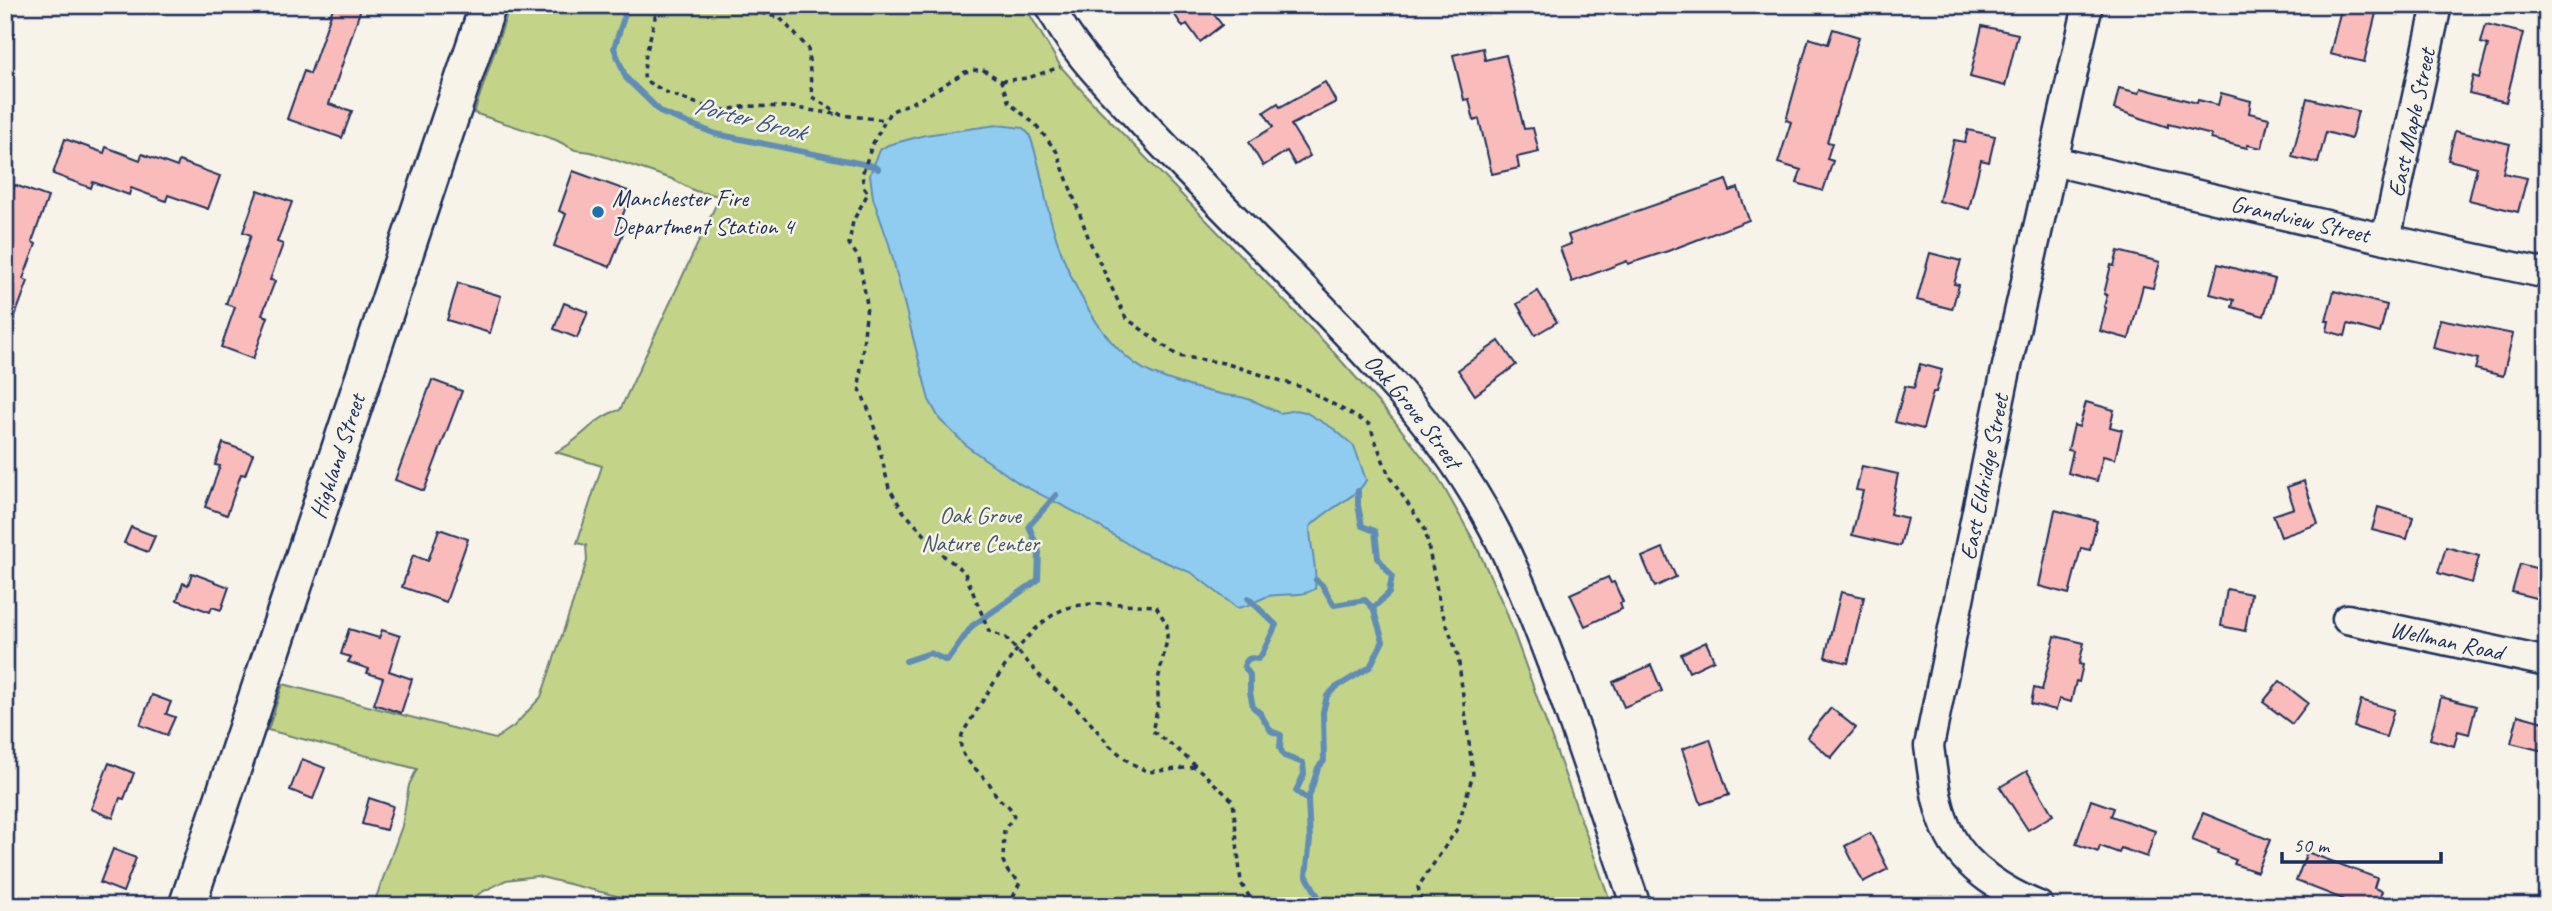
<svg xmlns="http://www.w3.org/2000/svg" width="2552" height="911" font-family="Caveat,sans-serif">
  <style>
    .green { fill: #c3d489; stroke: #6f8274; stroke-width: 2 }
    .water { fill: #90ccf0; stroke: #618db6; stroke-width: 2 }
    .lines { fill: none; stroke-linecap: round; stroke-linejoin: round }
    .stream { stroke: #618db6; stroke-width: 6 }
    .building { fill: #f9bcba; stroke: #1b2f5e; stroke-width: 2 }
    .minor-casing { stroke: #1b2f5e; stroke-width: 33 }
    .major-casing { stroke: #1b2f5e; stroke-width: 40 }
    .path { stroke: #1b2f5e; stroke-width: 3.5; stroke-dasharray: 5 5; stroke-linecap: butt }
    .minor { stroke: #f7f3e8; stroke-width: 28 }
    .major { stroke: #f7f3e8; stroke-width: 35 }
    .poi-dot { fill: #1f6fb2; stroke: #f7f3e8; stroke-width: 2.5 }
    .labels { text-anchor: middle; stroke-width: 5; stroke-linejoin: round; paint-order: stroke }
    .street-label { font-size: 24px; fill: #1b2f5e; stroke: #f7f3e8 }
    .poi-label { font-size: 24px; fill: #1b2f5e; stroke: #f7f3e8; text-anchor: start }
    .park-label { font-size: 24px; fill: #455869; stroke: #f7f3e8 }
    .water-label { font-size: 26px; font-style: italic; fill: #385682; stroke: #f7f3e8 }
  </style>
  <rect width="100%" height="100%" fill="#f7f3e8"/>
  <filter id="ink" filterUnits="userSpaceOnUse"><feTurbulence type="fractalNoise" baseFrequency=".0143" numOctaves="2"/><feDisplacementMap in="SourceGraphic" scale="14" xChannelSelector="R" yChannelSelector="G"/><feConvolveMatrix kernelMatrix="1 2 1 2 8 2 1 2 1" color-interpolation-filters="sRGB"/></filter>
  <g filter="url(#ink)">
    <path class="green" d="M510 5H1024L1061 67 1092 102 1328 346 1392 418 1438 477 1475 543 1506 611 1612 906H657L537 876 506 880 480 893 465 906H373L402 826 409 785 417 769 268 730 283 684 495 739 514 726 541 697 587 561 586 545 577 543 602 466 556 452C580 442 594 416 620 410L720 196 695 191 672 179 591 152 575 150 556 140 474 113Z"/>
    <path class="water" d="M997 125 1023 128 1029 134C1040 160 1043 190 1050 217 1064 270 1100 351 1153 374 1176 383 1201 390 1225 395 1230 396 1235 396 1241 397 1255 400 1266 407 1280 413L1296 410 1305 412 1334 429 1354 446 1366 480C1358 498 1325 509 1310 527 1310 549 1318 568 1315 589 1300 598 1285 592 1269 596 1258 599 1249 607 1237 608L1192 573 1141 552 1079 514 1020 484 968 447 940 420 929 400 889 244 873 198 870 174 880 150 888 145 925 135Z"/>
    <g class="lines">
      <g class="stream">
        <path d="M628 5 614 48 626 78 662 113 716 134 873 166 878 169"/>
        <path d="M1358 491V505L1362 526 1375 531 1378 558 1392 576 1389 593 1373 608"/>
        <path d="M1316 580 1322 585 1334 605 1365 600 1373 608 1383 641 1370 667 1335 688 1327 696 1323 712 1324 761 1318 768 1308 800 1310 840 1306 875 1320 900 1335 903 1336 906"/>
        <path d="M1248 598 1276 625 1261 656 1258 659C1250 657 1247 658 1244 666L1250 675V692L1253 707 1260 713 1271 731 1281 735 1280 748 1284 756 1303 763 1304 774 1296 791 1308 800"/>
        <path d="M906 661 930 653 947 661 972 626 1038 580 1039 552 1029 526 1056 495"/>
      </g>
    </g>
    <g class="building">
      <path d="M334 5H351L361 8 329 104 352 111 342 138 287 119 304 71 310 74Z"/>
      <path d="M1168 5H1213L1209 8 1222 25 1200 42 1187 24 1183 27Z"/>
      <path d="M2342 5H2378L2364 62 2330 54Z"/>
      <path d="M2486 24 2523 33 2506 102 2469 93 2473 76 2479 78 2488 45 2481 43Z"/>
      <path d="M1982 26 2018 34 2005 86 1970 77Z"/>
      <path d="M1833 29 1859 37 1827 142 1832 143 1827 159 1833 161 1823 191 1797 183 1801 170 1778 163 1791 122 1786 120 1809 38 1828 44Z"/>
      <path d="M1483 48 1485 60 1506 55 1524 129 1533 128 1539 152 1517 157 1519 168 1492 174 1479 119 1474 121 1469 99 1464 100 1453 55Z"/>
      <path d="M1325 82 1336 102 1291 125 1310 156 1295 165 1287 151 1263 166 1249 142 1273 127 1264 112 1278 103 1280 107Z"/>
      <path d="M2119 88 2139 93 2141 88 2197 103 2198 100 2218 105 2221 93 2251 101 2249 113 2269 118 2262 148 2248 145 2247 148 2211 139 2212 135 2168 124V127L2114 109Z"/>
      <path d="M2307 98 2358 111 2351 139 2326 132 2318 163 2292 157Z"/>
      <path d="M1968 130 1995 136 1989 162 1981 160 1969 209 1939 201 1954 140 1965 142Z"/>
      <path d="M2455 131 2510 144 2503 173 2527 178 2518 212 2469 200 2477 167 2448 160Z"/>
      <path d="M65 139 104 153 106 147 140 160 142 154 177 167 179 161 220 176 208 209 168 195 166 201 131 188 129 195 93 182 91 188 53 174Z"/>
      <path d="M573 171 631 192 619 226 625 228 610 267 554 246 566 214 559 211Z"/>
      <path d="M1726 180 1730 191 1738 188 1749 220 1668 251 1628 264 1627 261 1572 282 1560 248 1571 244 1568 235Z"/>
      <path d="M15 185 48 197 32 242 36 244 23 279 28 281 7 338H5V211Z"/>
      <path d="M258 190 292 202 277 242 283 244 270 280 275 281 262 315 268 317 253 359 221 347 235 307 226 304 251 235 243 232Z"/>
      <path d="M2118 251 2160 262 2153 288 2143 286 2129 339 2100 331 2106 308 2104 307 2107 295 2104 294 2111 265 2114 266Z"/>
      <path d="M1930 253 1961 261 1954 284 1959 285 1952 309 1917 300Z"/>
      <path d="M2218 264 2275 279 2264 316 2232 307 2234 300 2210 294Z"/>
      <path d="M458 283 501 296 490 333 447 320Z"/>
      <path d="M1538 291 1557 322 1535 335 1517 304Z"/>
      <path d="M2334 291 2387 305 2380 333 2348 324 2345 336 2327 331 2329 321H2326Z"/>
      <path d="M564 303 588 312 577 338 554 329Z"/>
      <path d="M2440 319 2513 334 2503 376 2475 369 2478 359 2433 348Z"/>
      <path d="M1499 341 1516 365 1475 395 1458 370Z"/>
      <path d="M1920 364 1942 370 1936 392H1933L1923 429 1895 422 1905 386 1914 388Z"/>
      <path d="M432 380 462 391 424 491 395 480Z"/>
      <path d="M2086 402 2114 410 2110 427 2122 430 2115 459 2103 456 2097 481 2068 473 2073 451 2068 450 2074 425 2079 427Z"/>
      <path d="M223 443 253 454 245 475 241 474 227 515 205 507 220 466 215 465Z"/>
      <path d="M1862 466 1898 474 1890 514 1907 518 1900 546 1852 535 1863 491 1856 490Z"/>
      <path d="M2304 481 2318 524 2281 537 2273 515 2294 508 2287 487Z"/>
      <path d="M2378 507 2413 517 2407 539 2372 530Z"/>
      <path d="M2055 510 2097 521 2090 550 2081 548 2069 594 2039 586Z"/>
      <path d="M131 527 155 536 148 552 124 543Z"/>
      <path d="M439 529 468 539 446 602 402 587 413 555 428 561Z"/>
      <path d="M2446 547 2479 556 2472 583 2438 573Z"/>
      <path d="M1663 548 1676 577 1655 587 1642 557Z"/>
      <path d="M2520 564 2547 571V601L2512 592Z"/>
      <path d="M192 573 229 587 221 610 212 607 210 612 177 600 183 583 188 585Z"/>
      <path d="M1608 577 1611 583 1614 582 1623 602 1620 603 1622 609 1585 626 1570 594Z"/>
      <path d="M2227 589 2251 594 2245 631 2221 626Z"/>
      <path d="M1841 592 1864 597 1848 663 1825 657Z"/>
      <path d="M349 629 379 638 382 630 400 636 389 671 412 679 401 713 374 704 383 678 367 673 369 669 348 662 351 657 341 654Z"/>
      <path d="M2055 636 2084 643 2079 664 2083 665 2079 682 2076 681 2071 702 2059 699 2056 710 2031 704 2034 688 2042 690Z"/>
      <path d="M1706 642 1714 660 1689 672 1681 654Z"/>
      <path d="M1651 665 1662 691 1624 707 1613 682Z"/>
      <path d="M2280 681 2308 703 2292 724 2263 702Z"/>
      <path d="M152 695 171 702 166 714 175 717 167 735 140 725Z"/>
      <path d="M2441 697 2476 706 2469 734 2458 731 2454 746 2430 739Z"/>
      <path d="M2361 700 2394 710 2386 737 2354 727Z"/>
      <path d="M1831 708 1856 728 1831 758 1807 737Z"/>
      <path d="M2518 715 2547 723V752L2511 743Z"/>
      <path d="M1710 739 1729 795 1701 804 1682 749Z"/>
      <path d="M302 759 325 768 313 799 290 790Z"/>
      <path d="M109 763 134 773 124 799 120 798 113 818 91 809Z"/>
      <path d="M2027 771 2053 815 2028 830 2000 787Z"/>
      <path d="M369 798 393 806 386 830 362 824Z"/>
      <path d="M2091 800 2114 808 2111 816 2155 831 2147 857 2121 848 2119 853 2100 846 2098 852 2076 844Z"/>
      <path d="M2203 813 2270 840 2257 872 2234 864 2236 860 2217 853 2218 850 2192 840Z"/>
      <path d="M1870 833 1888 869 1863 882 1845 846Z"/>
      <path d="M113 849 136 858 123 892 100 883Z"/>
      <path d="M2307 852 2377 878 2374 888 2382 891 2377 906H2352L2342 902 2343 899 2296 881Z"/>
    </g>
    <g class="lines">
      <g class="minor-casing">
        <g id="minor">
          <path id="s1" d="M1050 5C1070 49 1109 86 1141 121 1225 213 1317 297 1399 391 1445 444 1486 506 1514 570 1562 678 1597 795 1636 906"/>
          <path id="s2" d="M2053 161 2386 239 2547 274"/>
          <path id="s3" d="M2386 239 2437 5"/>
          <path id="s4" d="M2347 619 2547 662"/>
          <path id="s5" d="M2039 906C2006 893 1967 869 1950 836 1936 809 1933 776 1929 746L2003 384 2088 5"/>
        </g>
      </g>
      <g class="major-casing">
        <g id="major">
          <path id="s6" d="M187 906 488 5"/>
        </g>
      </g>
      <g class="path">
        <path d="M658 5 645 59 644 80 668 93 718 111 749 106 790 107 841 115"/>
        <path d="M743 5 750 10 780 18 808 48 812 97 841 115 886 120"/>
        <path d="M1001 81 1028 78 1060 67"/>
        <path d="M1195 767 1148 772 1129 762 1109 745 1083 714 1041 677 1006 638 989 631 964 571 944 556 903 511 889 488 872 418 859 387 867 305 859 258 849 244 853 221 868 193 864 187 862 175 872 145 890 112 924 97 965 72 982 69 1001 81 1009 103 1036 125 1057 152 1090 242 1126 318 1178 356 1224 363 1304 388 1369 424 1389 476 1425 529 1440 606 1458 656 1473 774 1457 829 1418 887 1422 906"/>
        <path d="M1009 906 1020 882 1008 872 1003 861 1004 830 1014 816C1008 801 1004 806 997 796 993 792 992 786 988 782 974 765 954 756 963 732 988 695 1019 632 1060 611 1084 599 1129 605 1156 606L1167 625V640L1158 680V707L1152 731 1176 748 1233 801 1241 883 1249 896 1248 906"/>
      </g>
      <use href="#minor" class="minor"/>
      <use href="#major" class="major"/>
    </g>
  </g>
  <circle class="poi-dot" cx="598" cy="212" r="7"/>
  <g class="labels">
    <g class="street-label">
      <text dy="8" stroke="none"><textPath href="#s3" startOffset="119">East Maple Street</textPath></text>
      <text dy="8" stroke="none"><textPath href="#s2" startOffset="254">Grandview Street</textPath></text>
      <text dy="8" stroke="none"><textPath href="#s1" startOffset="546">Oak Grove Street</textPath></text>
      <text dy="8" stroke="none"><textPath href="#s6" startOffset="474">Highland Street</textPath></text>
      <text dy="8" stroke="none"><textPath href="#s5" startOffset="483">East Eldridge Street</textPath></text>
      <text dy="8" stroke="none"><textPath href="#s4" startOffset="102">Wellman Road</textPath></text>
    </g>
    <g class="poi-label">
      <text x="612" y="206">Manchester Fire<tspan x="612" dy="28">Department Station 4</tspan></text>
    </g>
    <g class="park-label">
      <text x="980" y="523">Oak Grove<tspan x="980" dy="28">Nature Center</tspan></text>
    </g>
    <g class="water-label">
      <text transform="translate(750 118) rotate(14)" y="9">Porter Brook</text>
    </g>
  </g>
  <rect width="2552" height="911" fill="none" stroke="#f7f3e8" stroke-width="28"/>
  <rect x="14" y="14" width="2524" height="883" fill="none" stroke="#1b2f5e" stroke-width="2.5" filter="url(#ink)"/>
  <path d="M2282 852v10h159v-10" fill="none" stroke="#1b2f5e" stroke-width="3.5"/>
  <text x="2293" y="852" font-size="21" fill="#1b2f5e" stroke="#f7f3e8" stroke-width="5" paint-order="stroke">50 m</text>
</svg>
